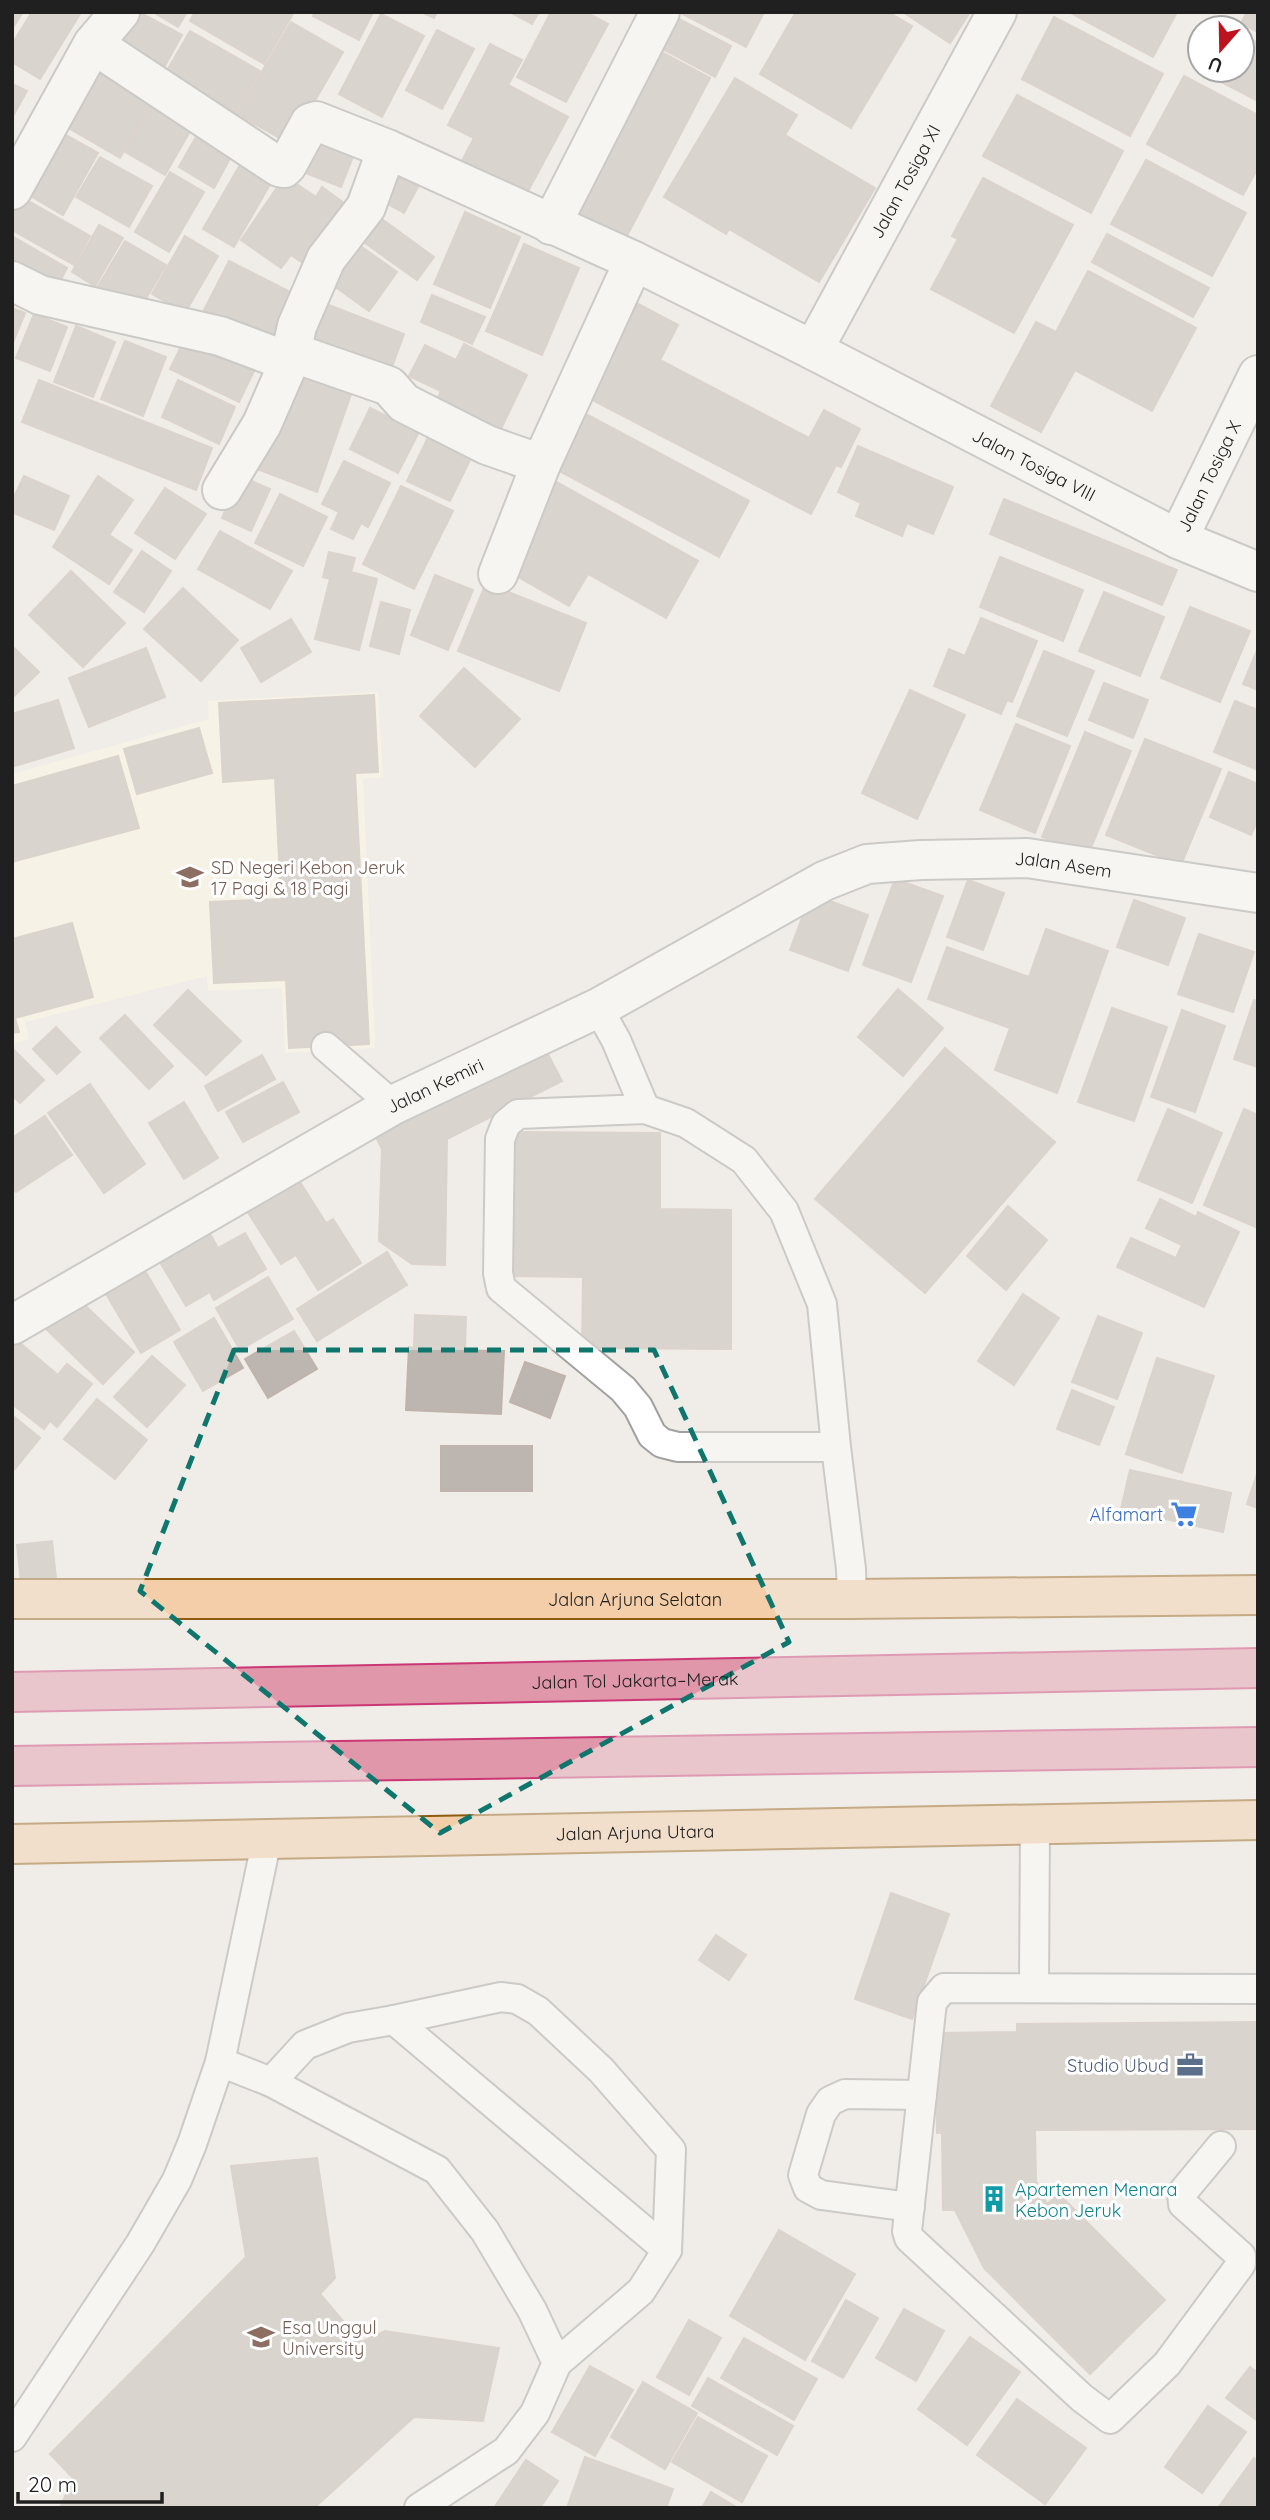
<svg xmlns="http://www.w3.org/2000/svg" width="1270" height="2520" viewBox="0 0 1270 2520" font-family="Quicksand,sans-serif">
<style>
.education{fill:#fcfbe4}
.building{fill:#bdb5b0;stroke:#c0b3ab;stroke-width:2}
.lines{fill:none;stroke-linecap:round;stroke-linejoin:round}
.lane-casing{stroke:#a1a1a1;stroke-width:32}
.street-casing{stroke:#a1a1a1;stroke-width:42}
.primary-casing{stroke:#8e5b0e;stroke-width:42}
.highway-casing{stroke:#cb3774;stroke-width:42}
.lane{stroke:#fff;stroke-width:28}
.street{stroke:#fff;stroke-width:38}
.primary{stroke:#f3cea8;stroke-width:38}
.highway{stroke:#df97a9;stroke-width:38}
.marked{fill:none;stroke:#0f766e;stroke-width:5;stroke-dasharray:14 9;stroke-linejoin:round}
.labels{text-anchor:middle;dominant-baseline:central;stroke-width:6;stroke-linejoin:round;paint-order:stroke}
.street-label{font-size:18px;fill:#202020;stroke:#fff}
.education-label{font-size:18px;fill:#785e54;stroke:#fff;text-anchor:start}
.shop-label{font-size:18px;fill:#366cbe;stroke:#fff;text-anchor:end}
.service-label{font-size:18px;fill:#4e5e75;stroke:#fff;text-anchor:end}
.culture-label{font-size:18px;fill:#0d838f;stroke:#fff;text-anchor:start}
</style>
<rect width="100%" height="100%" fill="#f0ece7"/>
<polygon class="education" points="378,692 383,777 363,779 375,1048 285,1053 282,988 208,991 207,976 25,1022 29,1039 12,1044 12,774 209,719 208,701"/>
<g class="building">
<polygon points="12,12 23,12 12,29"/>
<polygon points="32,12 77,12 80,14 40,79 12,62 12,44"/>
<polygon points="127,12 139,12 182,35 160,75 107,47"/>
<polygon points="153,12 187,12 178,27"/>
<polygon points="195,12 294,12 264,64 190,21"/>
<polygon points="315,12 373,12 359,40 313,16"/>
<polygon points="421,12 437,12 434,18"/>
<polygon points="510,12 539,12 532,24"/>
<polygon points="551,12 586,12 608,24 566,102 517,77"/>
<polygon points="679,12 764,12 746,47"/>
<polygon points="796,12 888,12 912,26 851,128 760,74"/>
<polygon points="903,12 970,12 950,43"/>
<polygon points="1069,12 1177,12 1153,57"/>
<polygon points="1247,12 1258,12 1258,32 1241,23"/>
<polygon points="381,14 424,36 382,117 339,94"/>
<polygon points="1054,17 1163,74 1130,136 1022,79"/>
<polygon points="677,18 731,46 715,77 661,48"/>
<polygon points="291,22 343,52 290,144 237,114"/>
<polygon points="437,30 474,49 442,109 406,90"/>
<polygon points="190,31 260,71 235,114 165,74"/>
<polygon points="1242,34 1258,43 1258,101 1204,73 1206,70 1242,70"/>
<polygon points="490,44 522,60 508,85 568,117 519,208 455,174 474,138 448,125"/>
<polygon points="654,48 710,78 618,253 563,224"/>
<polygon points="87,59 155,97 120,158 53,119"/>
<polygon points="1184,76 1258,115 1258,168 1243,195 1147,144"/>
<polygon points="735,78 797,115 785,135 875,188 819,282 729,229 726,234 664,197"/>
<polygon points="12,84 27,91 12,118"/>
<polygon points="1017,95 1123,151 1091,213 983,156"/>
<polygon points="157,96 197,119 165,175 125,152"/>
<polygon points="51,127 98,153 63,215 17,188"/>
<polygon points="313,132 356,149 341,187 298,170"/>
<polygon points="198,133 233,153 214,188 179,167"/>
<polygon points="100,157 152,186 129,227 76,197"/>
<polygon points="1146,160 1246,213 1212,276 1111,224"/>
<polygon points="241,163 272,181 234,247 203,229"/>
<polygon points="387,169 418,187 404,213 372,195"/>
<polygon points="170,172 204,192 169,252 135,232"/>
<polygon points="285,176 316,197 322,187 352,209 310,268 291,255 281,268 241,240"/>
<polygon points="983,178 1073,225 1014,333 931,289 958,239 952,236"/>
<polygon points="18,195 90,236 74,265 12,230 12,204"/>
<polygon points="465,212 520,237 490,308 434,284"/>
<polygon points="375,214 434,257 417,280 358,238"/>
<polygon points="99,225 123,238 95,286 72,272"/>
<polygon points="1107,234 1209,288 1193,317 1092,262"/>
<polygon points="12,236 67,268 56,289 12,264"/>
<polygon points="185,236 218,256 185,313 152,294"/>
<polygon points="352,240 397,272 369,311 323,278"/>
<polygon points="125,241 166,265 138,312 97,288"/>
<polygon points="524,244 579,268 542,355 486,331"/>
<polygon points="229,261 294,294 269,344 204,310"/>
<polygon points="1088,271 1196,328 1152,411 1075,370 1041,432 991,406 1036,322 1056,332"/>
<polygon points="432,295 485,317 472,344 421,322"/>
<polygon points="625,297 678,325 660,360 809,438 824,410 860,429 841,467 836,465 811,514 581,394"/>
<polygon points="321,302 404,334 386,383 302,352"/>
<polygon points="12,308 25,313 12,345"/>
<polygon points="34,314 67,327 50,371 16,358"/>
<polygon points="76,326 115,342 93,397 54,382"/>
<polygon points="187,334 256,367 239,402 170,369"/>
<polygon points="125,341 166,357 143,416 101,399"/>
<polygon points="464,344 527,375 497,437 433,407 441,391 409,376 425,345 456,360"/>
<polygon points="300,374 351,394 317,492 257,469"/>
<polygon points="39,380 212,448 196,490 22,422"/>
<polygon points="178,380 235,407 219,444 162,417"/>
<polygon points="370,408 419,432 398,473 350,449"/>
<polygon points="584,413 749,501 719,557 554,468"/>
<polygon points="430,433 473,454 450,501 407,481"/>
<polygon points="858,446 953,487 933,534 907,523 902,536 856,516 861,503 838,492"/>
<polygon points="344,461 390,483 368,527 361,523 353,539 331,529 339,512 322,504"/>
<polygon points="24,476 69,496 54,530 12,512 12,501"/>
<polygon points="98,476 133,500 109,535 132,550 109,584 53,547"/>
<polygon points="240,476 270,489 251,531 222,518"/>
<polygon points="555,481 698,561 666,618 588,574 569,606 506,570"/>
<polygon points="401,486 453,511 414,589 363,564"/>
<polygon points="165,488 206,514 175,559 135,533"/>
<polygon points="280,494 327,517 303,566 255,543"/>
<polygon points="1004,499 1177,570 1162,605 990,534"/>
<polygon points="220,531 292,571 270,609 198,569"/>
<polygon points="142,551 171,571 144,612 114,592"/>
<polygon points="329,552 355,558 351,572 377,579 359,650 315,639 330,579 323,577"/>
<polygon points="1000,557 1083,590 1063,641 980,607"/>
<polygon points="71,571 125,623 83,667 29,615"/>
<polygon points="435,575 473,590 448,650 411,635"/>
<polygon points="486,583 586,623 559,691 458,651"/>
<polygon points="183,588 238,640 201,681 144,629"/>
<polygon points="1104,592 1164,617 1140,676 1079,651"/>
<polygon points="381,602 410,610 399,654 370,646"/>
<polygon points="1190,607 1250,631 1220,702 1161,678"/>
<polygon points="981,618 1037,641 1012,702 1007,700 1001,714 934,686 949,649 965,656"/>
<polygon points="291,619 311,652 261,682 241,648"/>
<polygon points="12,646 39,672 14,696 12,694"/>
<polygon points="146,648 165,697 89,727 69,678"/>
<polygon points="1258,648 1258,690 1243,684"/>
<polygon points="1044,651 1094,671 1067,736 1017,716"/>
<polygon points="464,668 520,719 475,767 420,716"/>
<polygon points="1104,683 1148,700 1133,738 1089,720"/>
<polygon points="910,690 965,715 917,819 862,793"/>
<polygon points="374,695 378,772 355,773 369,1044 289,1048 286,980 214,983 210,902 281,899 275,778 223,782 219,703"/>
<polygon points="58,700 74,748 12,767 12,714"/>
<polygon points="1235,701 1258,710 1258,770 1214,752"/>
<polygon points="1016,724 1070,746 1035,833 980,810"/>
<polygon points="199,728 212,773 137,794 124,749"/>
<polygon points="1085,732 1131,751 1088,855 1042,837"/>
<polygon points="1145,739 1221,769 1181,865 1106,835"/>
<polygon points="118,756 139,828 12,862 12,786"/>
<polygon points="1229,772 1258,784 1258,820 1251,835 1210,817"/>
<polygon points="895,879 943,896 911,982 863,965"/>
<polygon points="968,880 1004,893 983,950 947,937"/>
<polygon points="811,894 868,915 848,971 790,950"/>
<polygon points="1134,900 1185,918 1168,965 1117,947"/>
<polygon points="72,923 93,997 15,1018 19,1032 12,1033 12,939"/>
<polygon points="1046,929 1108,951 1057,1093 995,1070 1010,1028 928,999 947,947 1029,977"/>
<polygon points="1199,934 1254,952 1233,1012 1178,994"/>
<polygon points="898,989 943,1028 903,1076 858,1037"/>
<polygon points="188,990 241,1041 206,1075 154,1025"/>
<polygon points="1254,1000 1258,1001 1258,1067 1234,1059"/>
<polygon points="1112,1008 1167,1027 1134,1121 1078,1102"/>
<polygon points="1182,1010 1225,1026 1195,1112 1151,1097"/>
<polygon points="125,1015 173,1066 149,1089 100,1038"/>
<polygon points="56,1027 80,1052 57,1074 33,1049"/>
<polygon points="540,1039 562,1081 447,1139 445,1265 412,1264 379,1241 382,1149 370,1125"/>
<polygon points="12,1048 44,1080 20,1103 12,1095"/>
<polygon points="945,1048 1055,1142 925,1293 815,1199"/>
<polygon points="262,1055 275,1079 218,1111 205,1086"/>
<polygon points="283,1082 299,1112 243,1142 226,1112"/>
<polygon points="90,1084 145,1164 104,1193 48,1113"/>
<polygon points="184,1102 218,1158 184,1179 149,1123"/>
<polygon points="1168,1109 1222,1133 1192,1203 1138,1180"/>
<polygon points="1244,1109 1258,1115 1258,1228 1204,1205"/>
<polygon points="45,1116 72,1155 16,1192 12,1187 12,1138"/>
<polygon points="507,1132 660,1133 660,1209 731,1210 731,1349 582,1348 583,1277 506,1276"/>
<polygon points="293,1171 326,1223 333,1219 361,1263 318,1290 296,1255 281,1264 242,1203"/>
<polygon points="1160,1199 1196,1217 1198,1212 1239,1232 1204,1307 1117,1267 1131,1238 1176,1258 1182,1245 1146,1228"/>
<polygon points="1008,1206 1047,1240 1006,1290 967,1256"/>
<polygon points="201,1218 218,1248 245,1233 266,1269 214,1300 210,1292 186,1306 151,1247"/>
<polygon points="387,1252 407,1285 317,1341 297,1309"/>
<polygon points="138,1259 180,1330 141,1353 99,1282"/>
<polygon points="268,1277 293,1319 240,1350 216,1308"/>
<polygon points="73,1294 134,1352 103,1384 43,1326"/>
<polygon points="1023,1294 1059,1318 1014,1385 978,1361"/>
<polygon points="415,1315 466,1317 465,1350 504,1351 501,1414 406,1410 409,1347 414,1348"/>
<polygon points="1098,1316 1142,1333 1117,1399 1072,1382"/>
<polygon points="214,1318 243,1368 203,1391 174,1342"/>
<polygon points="294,1331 317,1369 268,1398 245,1359"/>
<polygon points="14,1338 58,1375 67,1364 92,1384 57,1427 50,1421 44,1429 12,1404"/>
<polygon points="152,1356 185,1385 147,1427 114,1397"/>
<polygon points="1157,1358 1214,1376 1182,1473 1126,1454"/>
<polygon points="525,1362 565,1376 550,1418 510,1402"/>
<polygon points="1072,1390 1114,1407 1099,1445 1057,1429"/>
<polygon points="97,1399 147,1440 115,1479 64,1439"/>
<polygon points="12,1415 40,1438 15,1469 12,1467"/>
<rect x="441" y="1446" width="91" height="45"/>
<polygon points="1130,1470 1231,1493 1223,1532 1121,1509"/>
<polygon points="1258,1471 1258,1508 1247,1504"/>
<polygon points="52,1541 56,1578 21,1582 17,1545"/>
<polygon points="891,1893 949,1914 912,2019 855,1999"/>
<polygon points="716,1935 746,1955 729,1980 699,1960"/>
<polygon points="1258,2022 1258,2129 1035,2130 1036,2181 1047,2204 1059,2194 1165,2300 1090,2374 984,2268 955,2210 943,2210 942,2133 937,2133 936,2033 1017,2032 1017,2024"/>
<polygon points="317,2158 335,2278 320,2294 361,2342 385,2331 499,2348 483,2421 414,2417 314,2508 60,2508 73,2478 50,2454 246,2257 231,2166"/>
<polygon points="779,2230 855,2274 805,2360 730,2316"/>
<polygon points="846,2300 878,2318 843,2378 812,2361"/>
<polygon points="904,2309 944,2331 916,2381 876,2358"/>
<polygon points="689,2320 721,2338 689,2395 657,2377"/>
<polygon points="970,2337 1020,2372 967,2445 918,2409"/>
<polygon points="744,2338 817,2379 794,2420 721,2378"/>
<polygon points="590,2366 633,2390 595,2456 552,2432"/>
<polygon points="1250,2367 1258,2373 1258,2421 1226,2398"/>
<polygon points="708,2378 793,2426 777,2455 692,2406"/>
<polygon points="643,2382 697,2413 665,2469 611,2437"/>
<polygon points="1017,2399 1086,2448 1045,2504 977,2455"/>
<polygon points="1208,2406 1246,2432 1202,2493 1165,2467"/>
<polygon points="698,2417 767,2456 742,2502 672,2462"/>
<polygon points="585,2457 673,2489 666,2508 567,2508"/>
<polygon points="1254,2458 1258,2461 1258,2508 1218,2508"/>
<polygon points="526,2460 558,2481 540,2508 494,2508"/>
<polygon points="711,2492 738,2508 702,2508"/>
</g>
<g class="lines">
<defs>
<g id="lane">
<polyline points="598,1008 616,1040 645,1109"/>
<polyline points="326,1047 393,1105"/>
<polyline points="836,1447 822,1304 784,1211 744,1160 686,1123 645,1109 518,1114 506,1124 500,1139 498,1273 501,1288 623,1389 638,1407 652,1435 662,1443 678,1447 836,1447 851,1569 852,1599"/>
<polyline points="1034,1988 1035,1824"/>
<polyline points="394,2020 501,1997 517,1999 538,2011 601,2070 671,2150 667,2250"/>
<polyline points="220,2062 271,2082 437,2170 485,2231 532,2310 557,2363"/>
<polyline points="271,2082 305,2045 348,2028 394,2020 667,2250 641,2291 557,2363 535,2413 506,2451 419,2508"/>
<polyline points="1221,2146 1182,2193 1183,2204 1241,2256 1241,2264 1167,2364 1110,2419 1082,2398 909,2238 907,2231 932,2002 944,1988 1258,1989"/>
<polyline points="910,2207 821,2195 808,2188 803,2175 821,2114 830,2101 845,2094 922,2095"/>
<polyline points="12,2437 140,2244 177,2180 192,2144 220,2062 267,1839"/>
</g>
<g id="street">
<path id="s1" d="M93,44L279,167L284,168L287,165L310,123L316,121L387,149L634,261L813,350L1178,539L1258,572"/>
<polyline points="12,190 93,44 120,12"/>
<polyline points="551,225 660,12"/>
<polyline points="12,281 40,295 220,336 289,362"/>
<path id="s2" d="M813,350L997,12"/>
<polyline points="291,352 389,386 404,403 487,445 541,464"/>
<polyline points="222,490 262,424 289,362 297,326 326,259 366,207 387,149"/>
<path id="s3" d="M1178,539L1258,375"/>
<polyline points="498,574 541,464 634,261"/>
<path id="s4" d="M12,1325L393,1105L598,1008L824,881L867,864L921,860L1027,858L1258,893"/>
</g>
<g id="primary">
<path id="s5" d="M12,1599H852L1258,1595"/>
<path id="s6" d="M12,1844L1258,1820"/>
</g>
<g id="highway">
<path id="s7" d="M12,1692L1258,1668"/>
<polyline points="12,1766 1258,1747"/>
</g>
</defs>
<use href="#lane" class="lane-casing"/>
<use href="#street" class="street-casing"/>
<use href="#primary" class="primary-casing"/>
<use href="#highway" class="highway-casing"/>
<use href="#lane" class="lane"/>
<use href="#street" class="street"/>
<use href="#primary" class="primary"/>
<use href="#highway" class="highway"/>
</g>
<path d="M0 0H1270V2520H0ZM234,1350H654L789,1642L440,1833L140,1591Z" fill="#f0ece7" fill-opacity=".55" fill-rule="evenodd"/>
<path class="marked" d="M234,1350H654L789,1642L440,1833L140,1591Z"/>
<defs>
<symbol id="school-bare" viewBox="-9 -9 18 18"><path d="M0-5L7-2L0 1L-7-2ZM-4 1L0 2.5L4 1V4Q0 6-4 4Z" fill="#8d6e63" stroke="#fff" stroke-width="2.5" paint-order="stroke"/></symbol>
<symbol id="supermarket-bare" viewBox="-9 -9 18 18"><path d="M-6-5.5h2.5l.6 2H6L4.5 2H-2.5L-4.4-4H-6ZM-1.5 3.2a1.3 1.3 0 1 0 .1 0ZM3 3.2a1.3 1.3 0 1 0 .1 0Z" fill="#3f7fe0" stroke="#fff" stroke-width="2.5" paint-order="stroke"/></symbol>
<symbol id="office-bare" viewBox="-9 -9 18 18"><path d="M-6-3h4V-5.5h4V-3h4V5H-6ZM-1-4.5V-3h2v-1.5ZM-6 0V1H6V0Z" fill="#5c6f8a" stroke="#fff" stroke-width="2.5" paint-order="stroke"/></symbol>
<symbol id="building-bare" viewBox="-9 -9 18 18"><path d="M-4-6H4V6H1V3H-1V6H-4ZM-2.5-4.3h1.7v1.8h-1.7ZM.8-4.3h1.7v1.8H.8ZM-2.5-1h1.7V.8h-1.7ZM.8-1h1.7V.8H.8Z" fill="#0f9aa8" stroke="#fff" stroke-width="2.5" paint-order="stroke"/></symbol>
<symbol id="university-bare" viewBox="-9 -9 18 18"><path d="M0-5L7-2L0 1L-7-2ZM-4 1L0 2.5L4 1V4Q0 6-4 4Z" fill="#8d6e63" stroke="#fff" stroke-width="2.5" paint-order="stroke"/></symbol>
</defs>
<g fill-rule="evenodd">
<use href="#school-bare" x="171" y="858" width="38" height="38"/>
<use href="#supermarket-bare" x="1165" y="1495" width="38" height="38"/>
<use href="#office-bare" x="1171" y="2046" width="38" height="38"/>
<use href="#building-bare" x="975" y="2180" width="38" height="38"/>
<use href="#university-bare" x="242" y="2318" width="38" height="38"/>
</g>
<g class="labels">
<g class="street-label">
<text stroke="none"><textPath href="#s2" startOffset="192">Jalan Tosiga XI</textPath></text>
<text stroke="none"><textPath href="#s1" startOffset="1083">Jalan Tosiga VIII</textPath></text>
<text stroke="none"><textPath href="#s3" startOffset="70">Jalan Tosiga X</textPath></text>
<text stroke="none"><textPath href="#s4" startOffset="1169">Jalan Asem</textPath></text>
<text stroke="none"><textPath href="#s4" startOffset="486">Jalan Kemiri</textPath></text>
<text stroke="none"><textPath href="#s5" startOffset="623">Jalan Arjuna Selatan</textPath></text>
<text stroke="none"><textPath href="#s7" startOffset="623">Jalan Tol Jakarta–Merak</textPath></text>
<text stroke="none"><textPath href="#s6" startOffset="623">Jalan Arjuna Utara</textPath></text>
</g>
<g class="education-label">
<text x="211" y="867">SD Negeri Kebon Jeruk<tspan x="211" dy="21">17 Pagi &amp; 18 Pagi</tspan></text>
<text x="282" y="2327">Esa Unggul<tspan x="282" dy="21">University</tspan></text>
</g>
<g class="shop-label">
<text x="1163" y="1514">Alfamart</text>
</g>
<g class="service-label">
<text x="1169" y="2065">Studio Ubud</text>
</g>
<g class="culture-label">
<text x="1015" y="2189">Apartemen Menara<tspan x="1015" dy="21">Kebon Jeruk</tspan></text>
</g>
</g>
<rect width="1270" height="2520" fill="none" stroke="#202020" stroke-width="28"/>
<g transform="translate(1221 49) rotate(200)"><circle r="33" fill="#ffffff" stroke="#a6a6a6" stroke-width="2"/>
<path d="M0-5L12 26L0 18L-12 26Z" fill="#bd131e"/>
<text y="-10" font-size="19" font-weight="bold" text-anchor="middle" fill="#202020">U</text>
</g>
<path d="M18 2492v10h144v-10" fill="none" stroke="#202020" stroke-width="3.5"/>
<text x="28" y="2492" font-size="21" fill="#202020" stroke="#ffffff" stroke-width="5" paint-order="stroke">20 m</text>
</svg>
